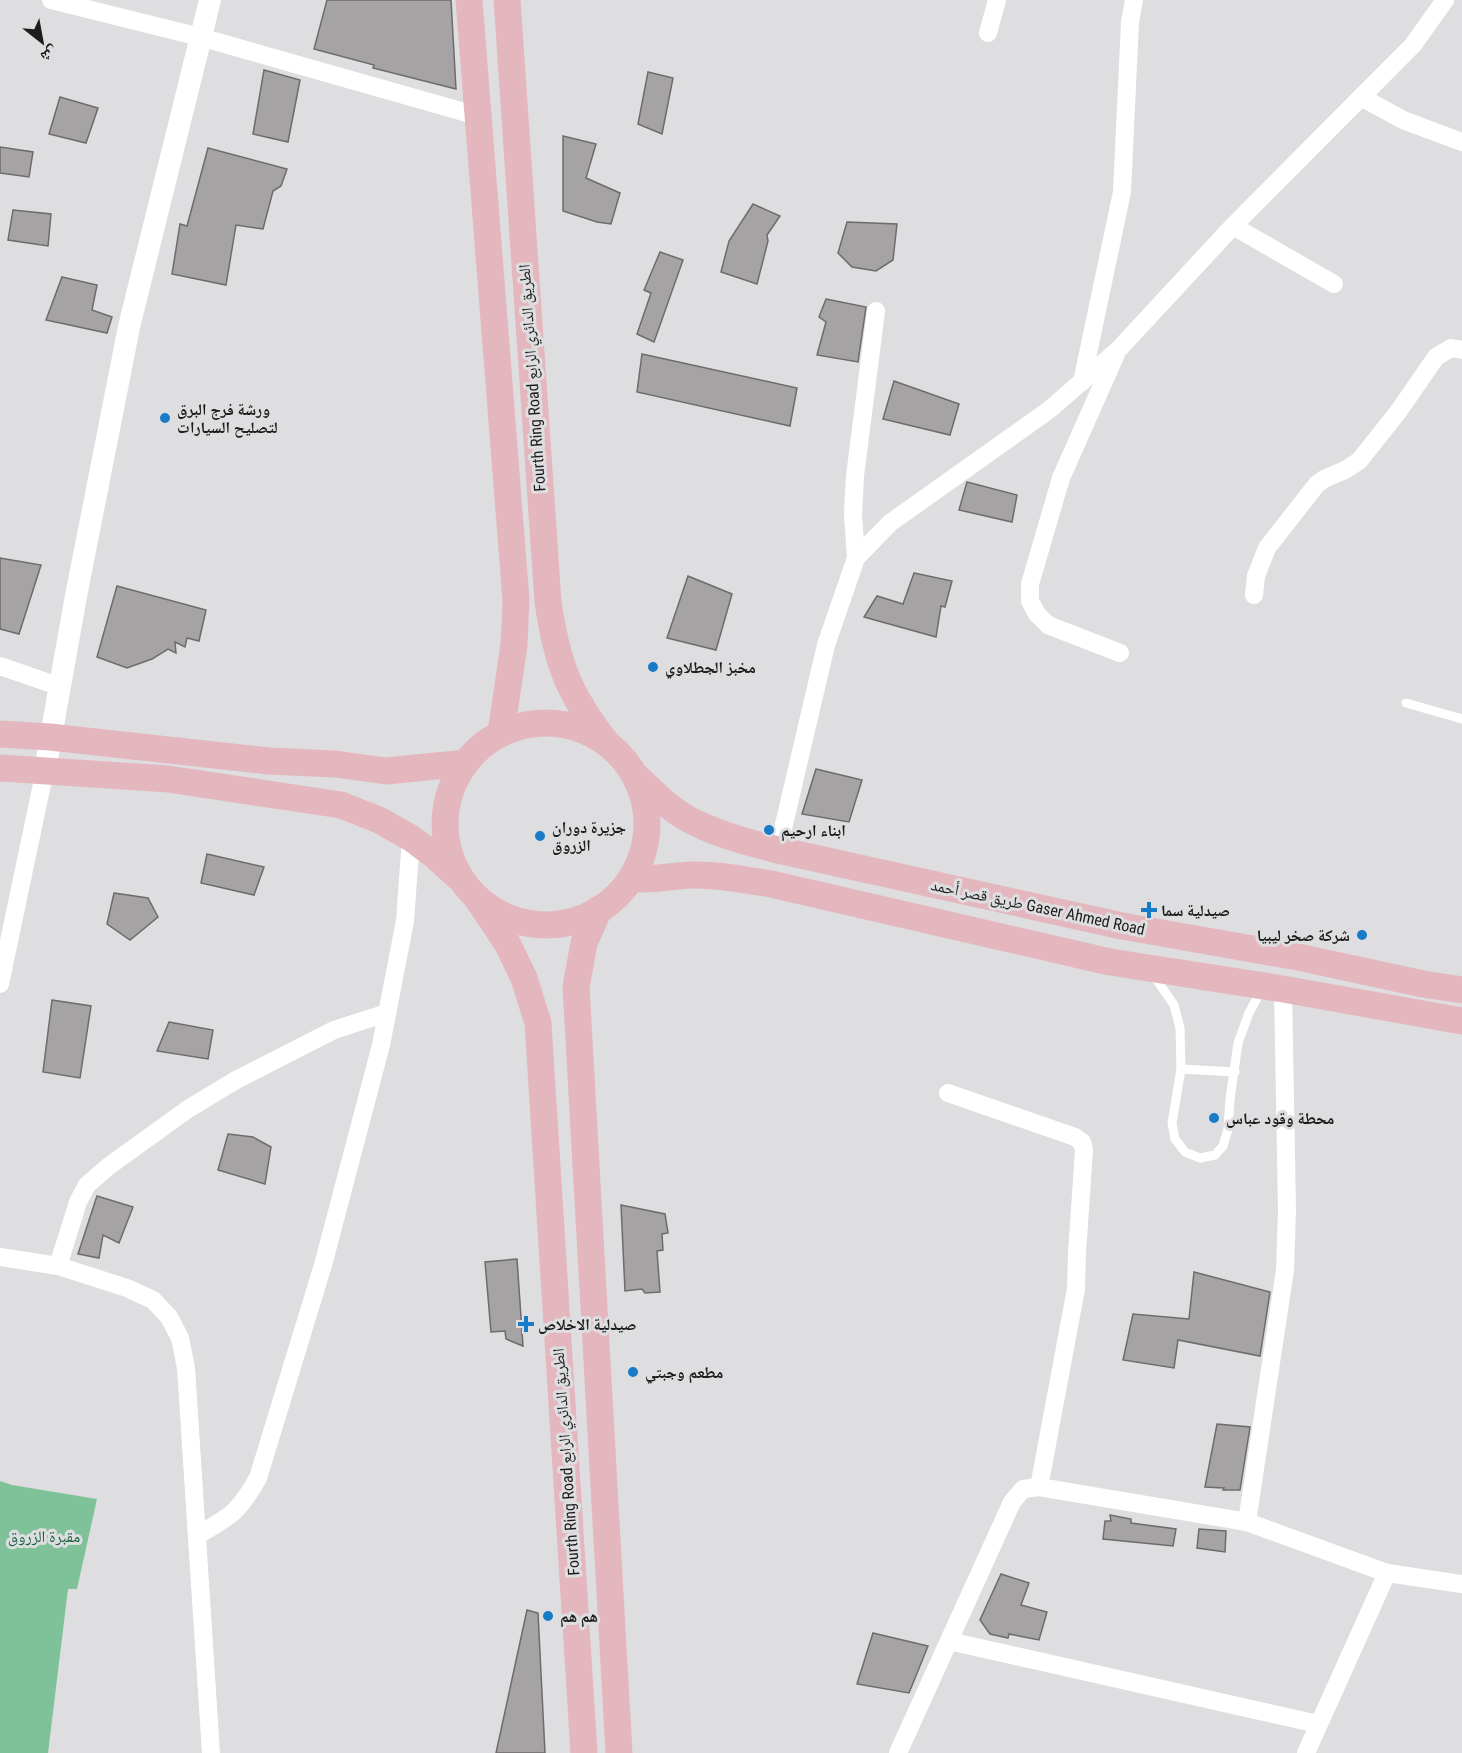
<svg xmlns="http://www.w3.org/2000/svg" width="1462" height="1753" viewBox="0 0 1462 1753" font-family="'Roboto Condensed','Noto Naskh Arabic',sans-serif">
<style>
.green{fill:#7fc198}
.building{fill:#a6a3a4;stroke:#6e6b6c;stroke-width:1.5}
.lines{fill:none;stroke-linecap:round;stroke-linejoin:round}
.service{stroke:#fff;stroke-width:9}
.minor{stroke:#fff;stroke-width:18}
.tertiary{stroke:#fff;stroke-width:22}
.primary{stroke:#e4b7bf;stroke-width:27}
.poi-dot{fill:#177bc7;stroke:#dedee0;stroke-width:2}
.labels{text-anchor:middle;dominant-baseline:central;stroke-width:6;stroke-linejoin:round;paint-order:stroke}
.street-label{font-size:16px;fill:#1d1d1d;stroke:#dedee0}
.poi-label{font-size:16px;font-weight:bold;fill:#1d1d1d;stroke:#dedee0;text-anchor:start}
.park-label{font-size:16px;fill:#1b613d;stroke:#dedee0}
</style>
<rect width="100%" height="100%" fill="#dedee0"/>
<polygon class="green" points="0,1481 12,1485 97,1499 77,1589 68,1589 48,1753 0,1753"/>
<g class="building">
<polygon points="327,0 451,0 456,89 373,68 374,65 314,49"/>
<polygon points="264,70 300,80 288,142 253,134"/>
<polygon points="648,72 673,78 662,134 638,124"/>
<polygon points="60,97 98,108 86,143 49,134"/>
<polygon points="563,136 596,144 586,178 620,193 611,224 597,222 563,211"/>
<polygon points="0,147 33,152 29,177 0,173"/>
<polygon points="208,148 287,169 281,186 273,191 263,229 236,225 226,285 172,274 180,224 187,226"/>
<polygon points="753,204 780,216 767,235 768,241 757,284 721,272 729,241"/>
<polygon points="13,210 51,214 48,246 8,240"/>
<polygon points="847,222 897,224 893,260 876,271 852,267 838,253"/>
<polygon points="660,252 683,260 654,342 637,334 651,293 644,290"/>
<polygon points="62,277 97,285 92,310 112,317 107,333 46,320"/>
<polygon points="826,299 866,307 858,362 817,355 826,322 819,317"/>
<polygon points="642,354 797,388 790,426 637,392"/>
<polygon points="894,381 959,404 950,435 883,419"/>
<polygon points="967,482 1017,495 1012,522 959,510"/>
<polygon points="0,558 41,565 19,634 0,629"/>
<polygon points="914,573 952,581 945,607 941,606 936,637 864,617 877,596 903,604"/>
<polygon points="688,576 732,594 716,650 667,638"/>
<polygon points="117,586 206,610 199,641 187,638 185,647 175,642 176,653 168,649 152,659 127,668 97,657"/>
<polygon points="816,769 862,780 849,822 802,814"/>
<polygon points="207,854 264,867 254,895 201,883"/>
<polygon points="114,893 148,898 158,917 130,940 107,924"/>
<polygon points="52,1000 91,1006 80,1078 43,1072"/>
<polygon points="169,1022 213,1030 208,1059 157,1051"/>
<polygon points="228,1134 253,1137 271,1147 265,1184 218,1170"/>
<polygon points="97,1196 133,1207 119,1243 103,1235 99,1258 78,1254"/>
<polygon points="621,1205 665,1214 668,1233 662,1234 663,1250 657,1251 660,1292 645,1293 642,1289 625,1291"/>
<polygon points="517,1259 523,1346 506,1339 505,1331 491,1332 485,1262"/>
<polygon points="1194,1272 1270,1292 1260,1356 1178,1340 1174,1368 1123,1360 1133,1314 1189,1319"/>
<polygon points="1217,1424 1250,1427 1240,1490 1223,1490 1224,1488 1205,1487"/>
<polygon points="1110,1515 1131,1519 1131,1523 1176,1529 1173,1546 1103,1539 1105,1521 1111,1521"/>
<polygon points="1199,1529 1226,1531 1225,1552 1197,1548"/>
<polygon points="1001,1574 1029,1583 1021,1605 1047,1612 1039,1640 1009,1634 1008,1638 990,1634 980,1620"/>
<polygon points="527,1610 538,1613 545,1753 496,1753"/>
<polygon points="873,1633 928,1646 909,1693 857,1684"/>
</g>
<g class="lines">
<g class="service">
<polyline points="1406,703 1462,719"/>
<polyline points="1154,976 1174,1005 1180,1028 1181,1069 1172,1123 1175,1139 1185,1152 1200,1158 1215,1155 1223,1146 1228,1129 1230,1099 1238,1043 1249,1013 1262,989"/>
<polyline points="1181,1069 1235,1072"/>
</g>
<g class="minor">
<polyline points="51,0 200,37 478,116"/>
<polyline points="988,33 997,0"/>
<polyline points="1361,97 1403,120 1462,142"/>
<polyline points="1233,226 1334,284"/>
<polyline points="1116,354 1061,478 1030,584 1030,601 1037,614 1048,625 1120,653"/>
<polyline points="1082,382 1122,192 1130,22 1134,0"/>
<polyline points="856,558 853,514 855,476 876,311"/>
<polyline points="1254,595 1256,576 1267,548 1317,484 1324,479 1345,470 1359,461 1398,412 1436,357 1451,348 1462,350"/>
<polyline points="0,666 61,687"/>
<polyline points="778,850 826,645 856,558 890,523 1049,410 1118,350 1233,226 1413,45 1445,0"/>
<polyline points="0,984 45,770"/>
<polyline points="948,1093 1075,1137 1082,1142 1084,1150 1077,1253 1076,1289 1039,1487"/>
<polyline points="0,1257 58,1266 127,1288 153,1300 169,1317 180,1338 186,1368 211,1753"/>
<polyline points="58,1266 78,1202 87,1185 109,1166 188,1109 236,1080 334,1030 387,1013"/>
<polyline points="1247,1522 1285,1270 1287,1210 1283,989"/>
<path d="M198,1535C231,1516 239,1512 258,1478L323,1265L381,1045L405,921L411,838"/>
<polyline points="949,1641 1318,1724"/>
<polyline points="898,1753 1012,1502 1023,1489 1039,1487 1247,1522 1387,1573 1462,1584"/>
<polyline points="1306,1753 1387,1573"/>
</g>
<polyline class="tertiary" points="45,770 76,596 129,327 210,0"/>
<g class="primary">
<polyline points="469,0 516,600 514,645 501,733"/>
<path d="M507,0L548,602C557,663 568,693 606,742"/>
<circle cx="546" cy="824" r="101"/>
<polyline points="0,734 50,737 269,761 335,764 386,771 466,763"/>
<polyline points="0,768 168,779 341,805 379,820 411,838 435,856 458,877"/>
<path d="M635,775C654,793 673,813 698,824C723,836 751,843 778,850L1122,926L1298,957L1423,984L1462,990"/>
<path d="M631,879C652,880 671,876 691,875C718,874 745,880 771,884L1110,962L1283,989L1462,1021"/>
<polyline points="477,898 507,943 524,978 538,1023 584,1753"/>
<polyline points="599,909 584,943 576,987 619,1753"/>
</g>
</g>
<g class="poi-dot">
<circle cx="165" cy="418" r="6"/>
<circle cx="653" cy="667" r="6"/>
<circle cx="769" cy="830" r="6"/>
<circle cx="540" cy="836" r="6"/>
<path d="M1146 901h6v6h6v6h-6v6h-6v-6h-6v-6h6z"/>
<circle cx="1362" cy="935" r="6"/>
<circle cx="1214" cy="1118" r="6"/>
<path d="M523 1315h6v6h6v6h-6v6h-6v-6h-6v-6h6z"/>
<circle cx="633" cy="1372" r="6"/>
<circle cx="548" cy="1616" r="6"/>
</g>
<g class="labels">
<g class="street-label">
<text transform="translate(532 378) rotate(-94)">Fourth Ring Road الطريق الدائري الرابع</text>
<text transform="translate(1038 907) rotate(12)">طريق قصر أحمد Gaser Ahmed Road</text>
<text transform="translate(566 1462) rotate(-94)">Fourth Ring Road الطريق الدائري الرابع</text>
</g>
<g class="poi-label">
<text x="177" y="409">ورشة فرج البرق<tspan x="177" dy="18">لتصليح السيارات</tspan></text>
<text x="665" y="667">مخبز الجطلاوي</text>
<text x="552" y="827">جزيرة دوران<tspan x="552" dy="18">الزروق</tspan></text>
<text x="781" y="830">ابناء ارحيم</text>
<text x="1161" y="910">صيدلية سما</text>
<text x="1350" y="935" text-anchor="end">شركة صخر ليبيا</text>
<text x="1226" y="1118">محطة وقود عباس</text>
<text x="538" y="1324">صيدلية الاخلاص</text>
<text x="645" y="1372">مطعم وجبتي</text>
<text x="560" y="1616">هم هم</text>
</g>
<g class="park-label">
<text x="44" y="1536">مقبرة الزروق</text>
</g>
</g>
<g transform="translate(42 42) rotate(149)" stroke="#dedee0" stroke-width="4.5" paint-order="stroke">
<path d="M0-4.5L10 22L0 15L-10 22Z" fill="#1d1d1d"/>
<text y="-9" font-size="16" font-weight="bold" text-anchor="middle" fill="#1d1d1d">ش</text>
</g>
</svg>
